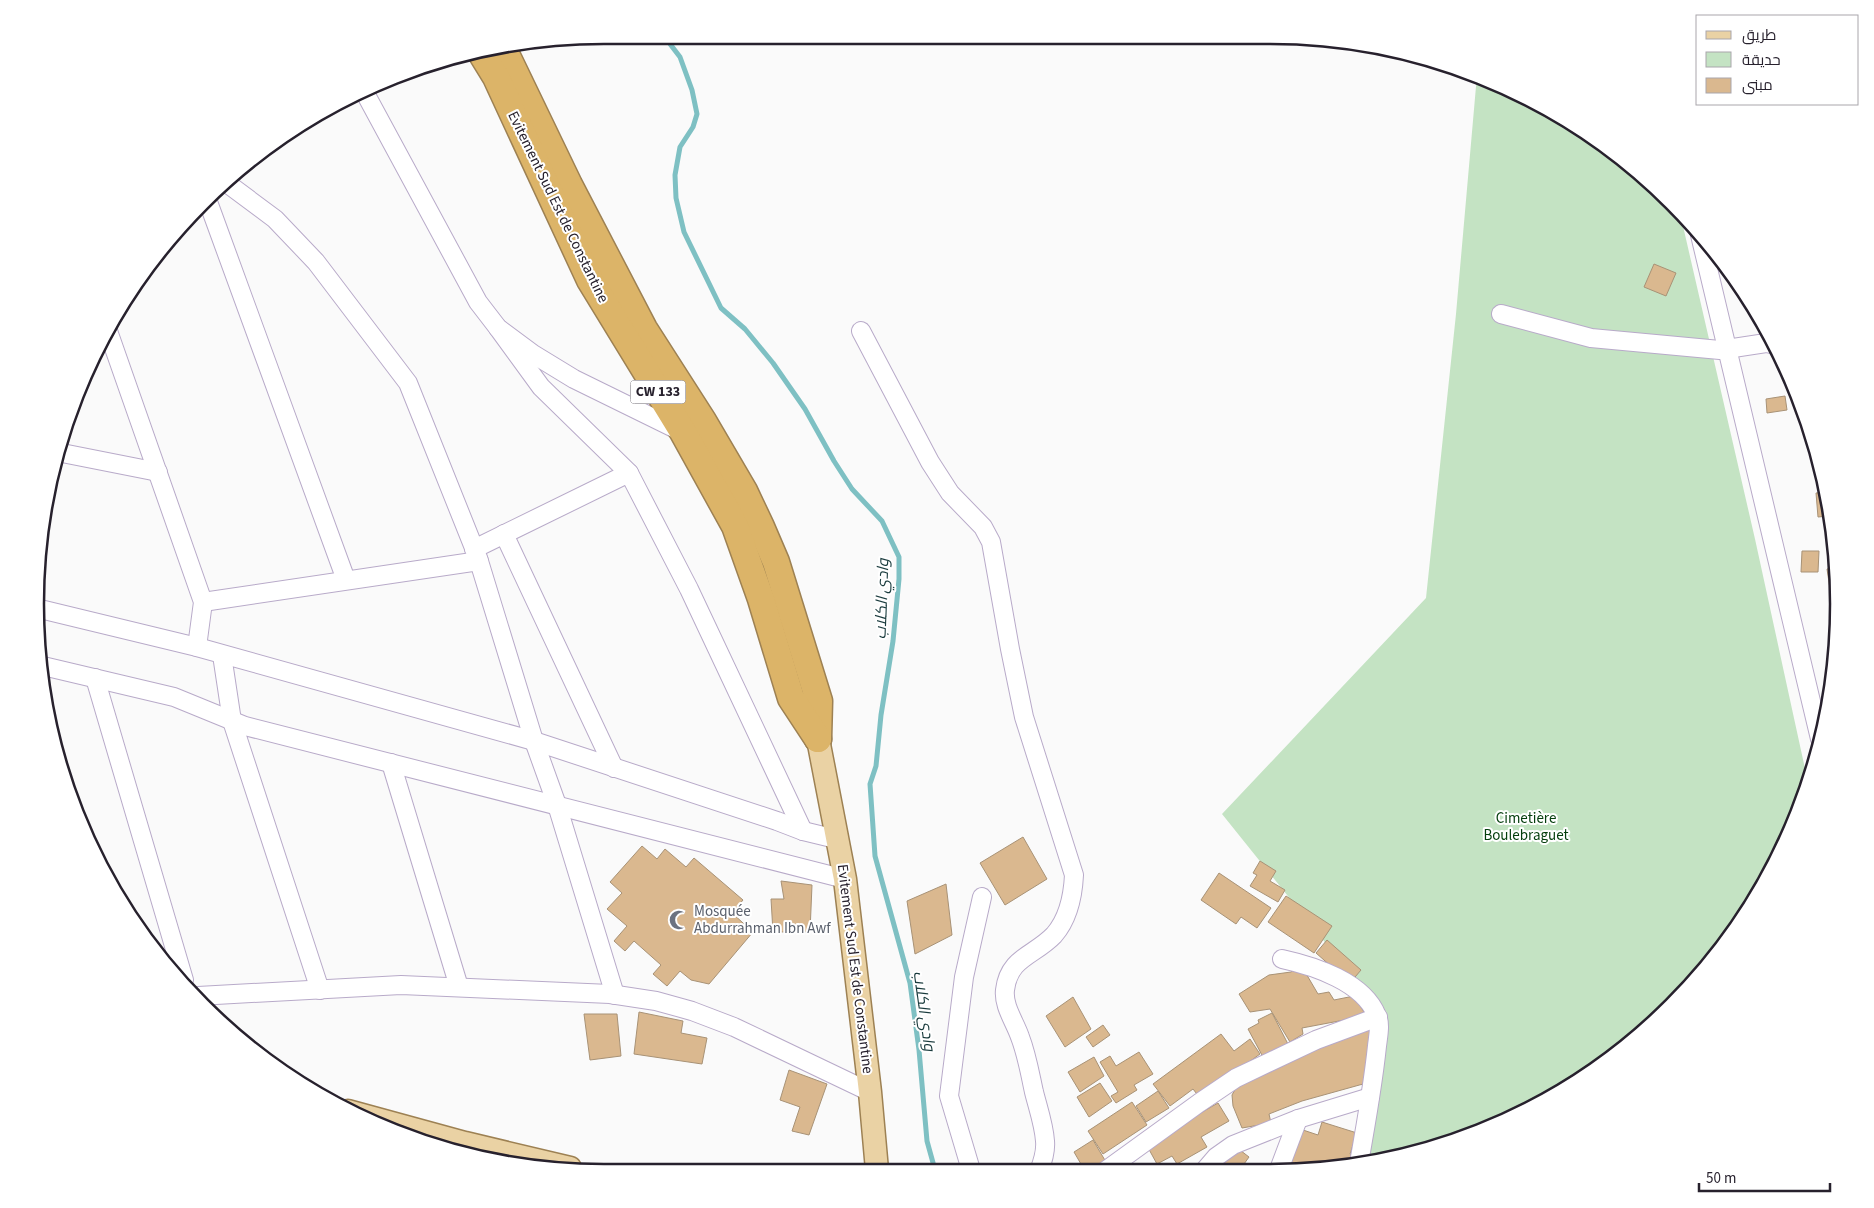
<svg xmlns="http://www.w3.org/2000/svg" width="1874" height="1208" viewBox="0 0 1874 1208" font-family="'Source Sans 3',Cairo,sans-serif">
<style>
.green{fill:#c4e3c3}
.lines{fill:none;stroke-linecap:round;stroke-linejoin:round}
.stream{stroke:#7ec0c3;stroke-width:5}
.building{fill:#dab88f;stroke:#a89276}
.minor-casing{stroke:#b8aac9;stroke-width:20}
.major-casing{stroke:#9d8153;stroke-width:25}
.highway-casing{stroke:#9d8153;stroke-width:29}
.minor{stroke:#fff;stroke-width:18}
.major{stroke:#ead2a4;stroke-width:22}
.highway{stroke:#dcb468;stroke-width:26}
.labels{text-anchor:middle;dominant-baseline:central;stroke-width:4;stroke-linejoin:round;paint-order:stroke}
.shield{fill:#fff;stroke:#68646c;stroke-width:1}
.shield-label{font-size:14px;font-weight:bold;fill:#27212d}
.street-label{font-size:15px;fill:#27212d;stroke:#fff}
.park-label{font-size:15px;fill:#043e0c;stroke:#fff}
.worship-label{font-size:15px;fill:#5b616d;stroke:#fff;text-anchor:start}
.water-label{font-size:16px;font-style:italic;fill:#1a3b3d;stroke:#fff}
.rim{fill:none;stroke:#27212d;stroke-width:2.5}
</style>
<rect width="100%" height="100%" fill="#fafafa"/>
<polygon class="green" points="1477,75 1521,94 1645,176 1680,213 1755,539 1809,787 1763,888 1698,979 1617,1055 1522,1114 1417,1154 1363,1163 1384,1016 1222,814 1426,598 1456,314"/>
<g class="lines">
<polyline class="stream" points="667,40 680,57 692,90 697,114 693,127 680,147 675,175 676,198 684,232 721,308 745,329 773,363 805,409 834,461 852,489 882,521 899,557 899,579 893,641 881,715 876,766 870,784 875,856 910,983 919,1050 927,1141 935,1170"/>
</g>
<g class="building">
<polygon points="1654,264 1676,273 1666,296 1644,287"/>
<polygon points="1785,396 1787,410 1767,413 1766,399"/>
<polygon points="1825,492 1829,516 1818,517 1816,493"/>
<polygon points="1802,551 1819,551 1818,572 1801,572"/>
<polygon points="1838,567 1837,587 1830,589 1827,569"/>
<polygon points="1023,837 1047,879 1005,905 980,863"/>
<polygon points="642,846 657,859 665,849 686,867 694,858 743,900 732,913 753,932 709,984 691,980 680,971 667,986 653,974 661,965 634,941 625,951 614,941 627,926 607,909 622,893 610,882"/>
<polygon points="1260,861 1276,871 1270,881 1285,890 1278,902 1250,886 1257,875 1253,873"/>
<polygon points="1219,873 1271,908 1257,928 1241,917 1236,924 1201,900"/>
<polygon points="781,881 812,885 810,932 773,932 771,899 784,899"/>
<polygon points="946,884 952,935 915,954 907,901"/>
<polygon points="1286,896 1332,926 1314,953 1268,922"/>
<polygon points="1327,940 1361,970 1350,983 1316,953"/>
<polygon points="1301,965 1318,994 1329,992 1334,1000 1354,996 1364,1012 1355,1018 1302,1028 1303,1034 1290,1042 1270,1009 1250,1012 1239,994 1269,975 1291,972"/>
<polygon points="1073,997 1091,1029 1065,1047 1046,1016"/>
<polygon points="639,1012 683,1021 681,1033 707,1038 702,1064 634,1054"/>
<polygon points="1272,1013 1288,1044 1263,1057 1248,1029 1259,1023 1258,1020"/>
<polygon points="584,1014 617,1014 621,1056 590,1060"/>
<polygon points="1103,1025 1110,1035 1093,1047 1086,1037"/>
<polygon points="1373,1029 1363,1084 1302,1101 1269,1114 1271,1123 1242,1128 1233,1106 1232,1095 1241,1079 1336,1035"/>
<polygon points="1221,1034 1234,1051 1250,1039 1260,1054 1200,1098 1193,1089 1170,1106 1153,1084"/>
<polygon points="1139,1052 1153,1074 1134,1085 1137,1090 1116,1103 1111,1096 1118,1092 1100,1062 1110,1056 1116,1066"/>
<polygon points="1094,1057 1104,1076 1080,1092 1068,1072"/>
<polygon points="789,1070 827,1084 809,1135 792,1131 800,1107 780,1100"/>
<polygon points="1100,1083 1112,1101 1089,1117 1077,1097"/>
<polygon points="1158,1091 1169,1108 1146,1122 1136,1106"/>
<polygon points="1132,1102 1147,1125 1103,1154 1088,1131"/>
<polygon points="1218,1103 1229,1121 1201,1137 1207,1147 1177,1164 1172,1156 1157,1164 1146,1144"/>
<polygon points="1322,1122 1357,1133 1350,1154 1356,1156 1354,1164 1311,1171 1287,1164 1297,1128 1318,1135"/>
<polygon points="1093,1140 1106,1162 1092,1171 1085,1171 1074,1152"/>
<polygon points="1236,1147 1249,1157 1244,1164 1253,1172 1229,1171 1222,1166"/>
</g>
<g class="lines">
<defs>
<g id="minor">
<polyline points="365,93 478,302 498,328 533,354 574,379 682,432"/>
<polyline points="224,181 275,219 316,262 408,383 478,558 534,741 557,805 615,995"/>
<polyline points="207,199 346,580"/>
<polyline points="1700,235 1820,739"/>
<polyline points="1501,314 1591,338 1720,350 1766,343 1776,345"/>
<polyline points="107,328 203,602 197,647"/>
<polyline points="498,328 541,387 629,473 689,589 803,831"/>
<path d="M861,331L930,462L950,493L983,527L991,542L1010,649L1024,717L1074,875C1073,895 1068,919 1054,935C1034,956 1009,957 1005,990C1003,1006 1015,1022 1020,1037C1027,1055 1030,1074 1034,1092C1038,1108 1044,1125 1045,1141C1046,1151 1043,1161 1039,1171"/>
<polyline points="57,452 158,472"/>
<polyline points="504,534 614,768"/>
<polyline points="474,549 629,473"/>
<polyline points="203,602 479,561"/>
<polyline points="36,608 197,647 534,741 777,821 803,831 836,839"/>
<polyline points="222,655 232,721 320,990"/>
<polyline points="43,666 174,697 245,726 845,879"/>
<polyline points="95,678 184,980"/>
<polyline points="391,763 459,987"/>
<path d="M1282,959C1314,966 1364,982 1377,1016C1381,1024 1378,1037 1377,1046C1373,1085 1366,1124 1359,1163"/>
<polyline points="198,996 401,985 610,994 656,1001 692,1011 734,1027 870,1092"/>
<polyline points="971,1170 949,1096 964,977 982,897"/>
<polyline points="1105,1171 1199,1103 1236,1078 1316,1040 1378,1017"/>
<polyline points="1204,1171 1216,1157 1233,1145 1298,1119 1370,1097"/>
<polyline points="1278,1172 1298,1119"/>
</g>
<g id="major">
<polyline points="818,739 845,879 870,1092 877,1170"/>
<polyline points="348,1111 465,1143 570,1168"/>
</g>
<g id="highway">
<polyline points="502,46 569,185 644,329 703,421 744,491 761,527 776,562 819,701 818,739"/>
<polyline points="480,51 496,77 590,280 683,432 735,526 761,599 791,698 818,739"/>
</g>
</defs>
<use href="#minor" class="minor-casing"/>
<use href="#major" class="major-casing"/>
<use href="#highway" class="highway-casing"/>
<use href="#minor" class="minor"/>
<use href="#major" class="major"/>
<use href="#highway" class="highway"/>
</g>
<defs>
<symbol id="mosque-bare" viewBox="-9 -9 18 18"><path d="M3.5-4.9A6 6 0 1 0 3.5 4.9A5 5 0 1 1 3.5-4.9Z" fill="#6b7280" stroke="#fff" stroke-width="2.5" paint-order="stroke"/></symbol>
</defs>
<g fill-rule="evenodd">
<use href="#mosque-bare" x="665" y="906" width="28" height="28"/>
</g>
<g class="labels">
<rect class="shield" x="630.5" y="380.5" width="55" height="23" rx="4"/>
<g class="shield-label">
<text x="658" y="392">CW 133</text>
</g>
<g class="street-label">
<text transform="translate(558 207) rotate(64)">Evitement Sud Est de Constantine</text>
<text transform="translate(855 969) rotate(83)">Evitement Sud Est de Constantine</text>
</g>
<g class="park-label">
<text x="1526" y="818">Cimetière<tspan x="1526" dy="17">Boulebraguet</tspan></text>
</g>
<g class="worship-label">
<text x="694" y="911">Mosquée<tspan x="694" dy="17">Abdurrahman Ibn Awf</tspan></text>
</g>
<g class="water-label">
<text transform="translate(882 599) rotate(-88)">وادي الكلاب</text>
<text transform="translate(924 1011) rotate(82)">وادي الكلاب</text>
</g>
</g>
<path d="M0 0H1874V1208H0ZM604 44H1270A560 560 0 0 1 1830 604V604A560 560 0 0 1 1270 1164H604A560 560 0 0 1 44 604V604A560 560 0 0 1 604 44Z" fill="#fff" fill-rule="evenodd"/>
<path class="rim" d="M604 44H1270A560 560 0 0 1 1830 604V604A560 560 0 0 1 1270 1164H604A560 560 0 0 1 44 604V604A560 560 0 0 1 604 44Z"/>
<rect x="1696" y="15" width="162" height="90" fill="#ffffff" stroke="#a9a6ab"/>
<rect x="1706" y="31" width="25" height="8" fill="#ead2a4" stroke="#a9a6ab"/>
<text x="1742" y="40" font-size="15" fill="#27212d">طريق</text>
<rect x="1706" y="52" width="25" height="15" fill="#c4e3c3" stroke="#a9a6ab"/>
<text x="1742" y="65" font-size="15" fill="#27212d">حديقة</text>
<rect x="1706" y="78" width="25" height="15" fill="#dab88f" stroke="#a9a6ab"/>
<text x="1742" y="90" font-size="15" fill="#27212d">مبنى</text>
<path d="M1699 1183v8h131v-8" fill="none" stroke="#27212d" stroke-width="2.5"/>
<text x="1706" y="1183" font-size="15" fill="#27212d" stroke="#ffffff" stroke-width="4" paint-order="stroke">50 m</text>
</svg>
